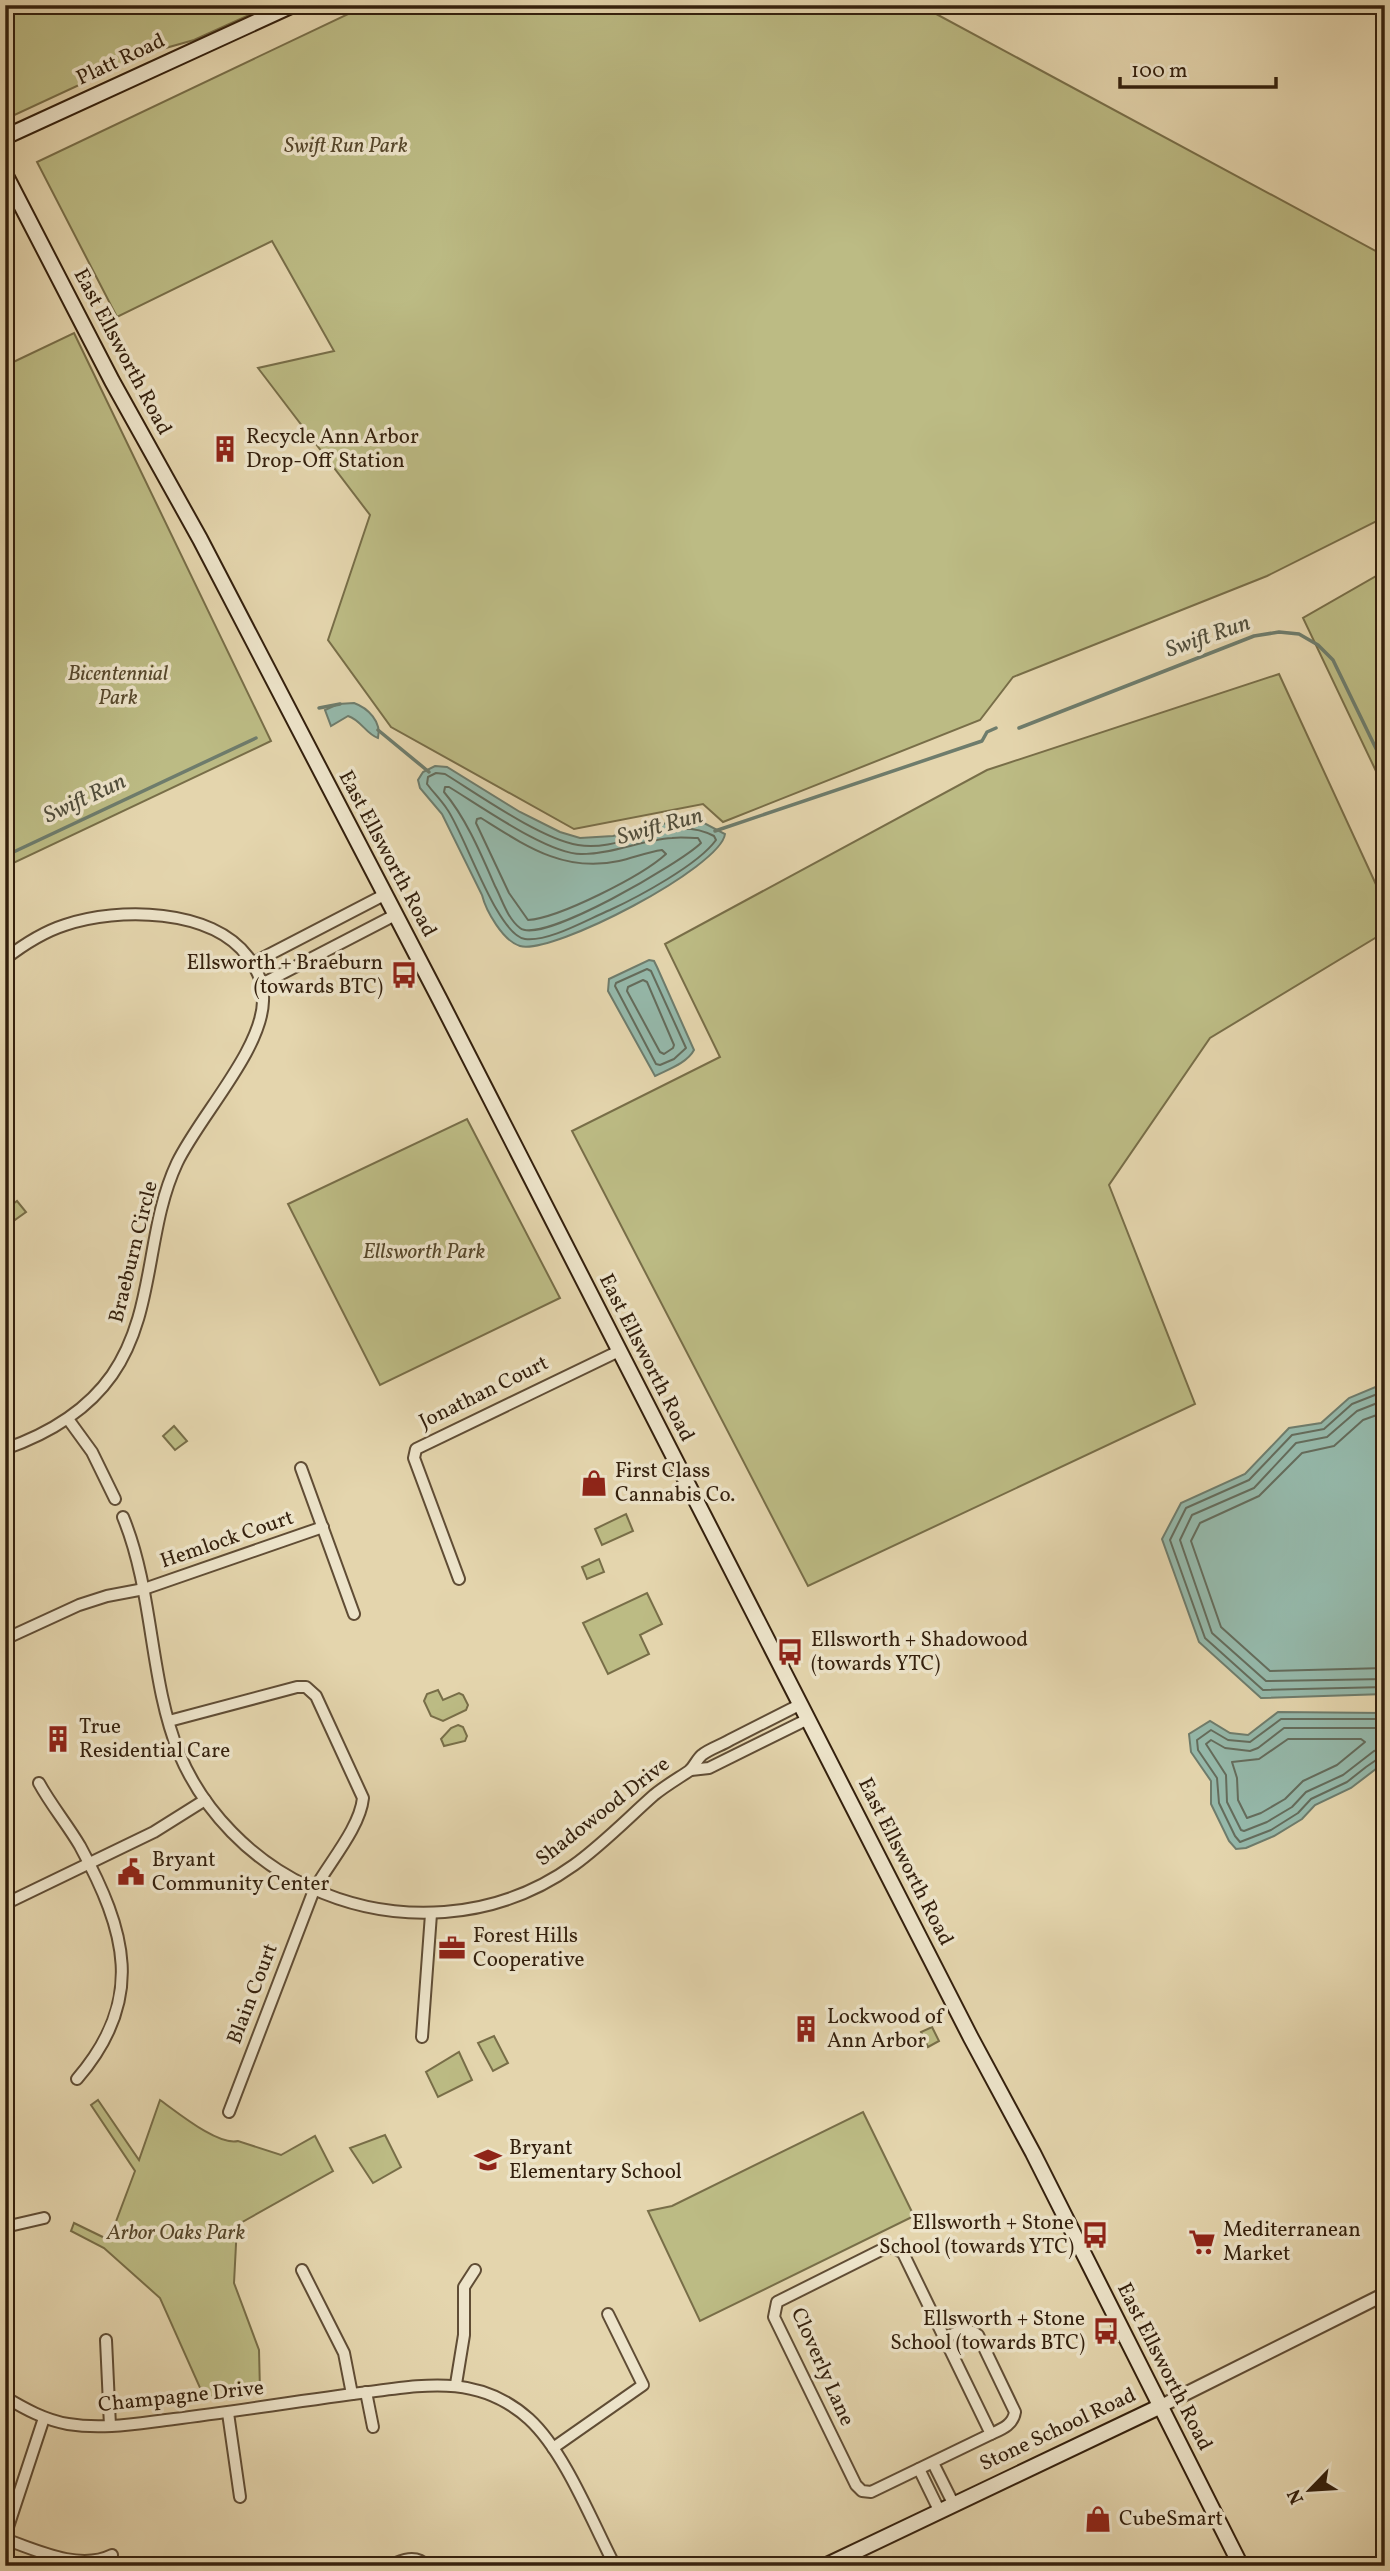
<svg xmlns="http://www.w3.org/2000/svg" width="1390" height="2571" viewBox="0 0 1390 2571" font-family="Vollkorn,serif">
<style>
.green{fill:#bcbb84;stroke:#786e48;stroke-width:2}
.water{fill:#95b9ab;stroke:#6e7c6c;stroke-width:2}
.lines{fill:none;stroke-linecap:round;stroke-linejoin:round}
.shore{stroke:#646c5c;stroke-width:2}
.stream{stroke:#6e7c6c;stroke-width:3.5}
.minor-casing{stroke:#604d35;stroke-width:14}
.tertiary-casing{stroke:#604d35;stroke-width:16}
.secondary-casing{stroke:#34200d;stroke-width:18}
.minor{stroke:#ede4ca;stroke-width:10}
.tertiary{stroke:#ede4ca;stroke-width:12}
.secondary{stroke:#ede4ca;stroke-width:14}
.labels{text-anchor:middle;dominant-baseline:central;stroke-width:7;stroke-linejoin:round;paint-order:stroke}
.street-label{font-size:21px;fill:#34200d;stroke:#ede4ca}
.park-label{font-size:21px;font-style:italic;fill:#56472b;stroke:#ede4ca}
.poi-label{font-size:21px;fill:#34200d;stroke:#ede4ca;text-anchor:start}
.water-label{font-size:23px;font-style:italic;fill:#514e3c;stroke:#ede4ca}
</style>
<rect width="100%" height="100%" fill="#e4d5ad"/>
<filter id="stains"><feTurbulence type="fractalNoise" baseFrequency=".00286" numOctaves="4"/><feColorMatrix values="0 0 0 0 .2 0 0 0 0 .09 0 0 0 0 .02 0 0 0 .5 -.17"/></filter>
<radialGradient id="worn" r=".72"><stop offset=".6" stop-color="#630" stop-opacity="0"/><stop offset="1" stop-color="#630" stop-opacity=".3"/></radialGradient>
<g class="green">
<polygon points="5,5 271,5 194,40 148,53 8,118 5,118"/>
<polygon points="367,5 914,5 927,9 1385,256 1385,517 1267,576 1013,677 980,720 723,822 703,804 574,829 391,727 328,640 370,515 258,368 334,351 272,241 117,317 37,162"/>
<polygon points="74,333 271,741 5,867 5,366"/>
<polygon points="1385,571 1385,790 1303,618"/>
<polygon points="1279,674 1385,904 1385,932 1210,1038 1109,1185 1195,1404 808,1586 572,1131 720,1057 665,944 987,770"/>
<polygon points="467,1119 560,1298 380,1385 288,1204"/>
<polygon points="17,1201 26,1212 5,1227 5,1210"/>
<polygon points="174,1426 187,1441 175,1450 163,1436"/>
<polygon points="626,1514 633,1531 602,1545 595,1529"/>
<polygon points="599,1559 604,1572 587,1579 582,1567"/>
<polygon points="647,1593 662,1624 640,1635 649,1654 608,1674 583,1623"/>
<polygon points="438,1690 443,1700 459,1693 463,1695 468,1705 466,1710 443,1721 431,1716 424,1701 427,1694"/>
<polygon points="458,1725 463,1727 467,1736 465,1741 444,1746 441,1739 451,1728"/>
<polygon points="932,2027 939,2041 928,2047 921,2032"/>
<polygon points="494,2036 508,2063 493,2071 478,2043"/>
<polygon points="459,2052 472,2080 438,2097 426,2072"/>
<path d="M98,2100L139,2160L160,2100C177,2112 218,2146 238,2141L281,2155L315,2136L333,2171L237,2225L234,2283L259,2350L260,2391L205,2399L160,2298L104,2248L71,2231L74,2223L109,2240L135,2171L91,2105Z"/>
<polygon points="863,2112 914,2216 700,2321 648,2211 672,2206"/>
<polygon points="385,2135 401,2167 373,2183 350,2148"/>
</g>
<g class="water">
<path d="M354,703C368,708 382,722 378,738C366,734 361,720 348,716L331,726L325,710L338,704Z"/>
<path d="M435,766L447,767L520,812L560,832L580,838L613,836L671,822L704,823L725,834C721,867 553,955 520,946C503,941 486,911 482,895L442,814L420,788L418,780L423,772Z"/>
<path d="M649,960L654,961L657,967L694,1050C687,1063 669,1069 655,1076L608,991L609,979Z"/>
<polygon points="1385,1383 1385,1694 1261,1698 1199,1642 1162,1539 1181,1503 1245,1474 1289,1428 1321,1423 1349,1398"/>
<polygon points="1278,1712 1383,1713 1385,1762 1351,1788 1315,1805 1302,1819 1274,1836 1246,1848 1236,1849 1229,1841 1211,1804 1211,1781 1191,1752 1189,1734 1210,1721 1230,1733 1248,1735"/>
</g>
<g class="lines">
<g class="shore">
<path d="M436,773L445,774C479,795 541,839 578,845C624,853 670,812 714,836L716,840C698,865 638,897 610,910C588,919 549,942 525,939C497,935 465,834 447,809C441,800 433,792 427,784L428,777Z"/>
<path d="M445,787H449C479,805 549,855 582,854C613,854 641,840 672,838C680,837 690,838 698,838L701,843C682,862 542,945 520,928C507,918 502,899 495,886C481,854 466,818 444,792Z"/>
<path d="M481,818C526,846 564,873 619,861C633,858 647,852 662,850L666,854C642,876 559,918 528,920L509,893L476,823L477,819Z"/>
<polygon points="647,969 651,971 686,1048 674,1059 660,1065 656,1064 615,986 616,983"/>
<polygon points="643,980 647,982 674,1045 673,1048 664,1054 660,1052 627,991 628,987"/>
<polyline points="1385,1391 1352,1404 1324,1429 1292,1435 1249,1480 1186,1508 1170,1540 1205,1638 1263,1690 1385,1687"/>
<polyline points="1385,1400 1357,1411 1327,1437 1296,1443 1254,1488 1192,1515 1180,1540 1212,1633 1266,1681 1385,1679"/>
<polyline points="1385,1412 1363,1420 1334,1446 1302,1453 1259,1496 1200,1523 1191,1541 1221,1627 1270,1671 1385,1668"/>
<polyline points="1385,1719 1281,1719 1250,1742 1228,1740 1211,1730 1197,1740 1198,1750 1217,1778 1219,1803 1235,1836 1240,1842 1271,1830 1298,1813 1311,1799 1347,1782 1366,1767 1379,1758 1385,1757"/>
<polyline points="1385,1728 1284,1728 1258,1748 1250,1751 1225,1748 1211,1740 1206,1744 1226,1775 1227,1802 1241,1830 1244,1831 1267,1822 1292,1807 1306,1792 1343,1775 1374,1751 1385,1748"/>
<polygon points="1288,1739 1361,1739 1365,1742 1337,1765 1303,1781 1285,1799 1261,1813 1247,1818 1238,1800 1237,1778 1232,1762 1259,1759"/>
</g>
<g class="stream">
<polyline points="319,708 340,704"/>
<polyline points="1019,728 1254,636 1279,632 1299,634 1318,645 1333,660 1385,767"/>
<polyline points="378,730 429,772"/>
<polyline points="715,831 982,741 987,732 996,728"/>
<polyline points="5,856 256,738"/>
</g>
<defs>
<g id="minor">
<path d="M5,959C23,945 43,932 65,925C118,907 212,908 248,957C258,971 264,984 263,1001C262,1050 199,1117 177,1163C145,1231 156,1312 112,1375C86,1412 48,1434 5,1449"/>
<polyline points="253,963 384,895"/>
<polyline points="262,984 395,915"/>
<polyline points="68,1419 92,1452 115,1499"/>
<polyline points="301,1468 354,1614"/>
<path d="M123,1517C154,1592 149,1680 179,1753C203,1811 252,1861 309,1887C395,1927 496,1921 574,1865C603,1844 628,1818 654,1795C665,1786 677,1779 689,1771C694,1767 697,1759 702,1755C709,1749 722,1745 730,1740C754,1728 777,1716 801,1704"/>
<polyline points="459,1579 414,1458 416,1449 619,1351"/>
<polyline points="5,1639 79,1605 107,1596 144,1589 323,1527"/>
<path d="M169,1721L297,1687H306L316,1696L363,1798C360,1828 328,1864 314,1890L229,2112"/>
<polyline points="691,1770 709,1768 808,1719"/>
<path d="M39,1783C51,1805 67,1824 80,1846C126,1931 146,1999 77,2079"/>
<polyline points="5,1904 154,1832 205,1800"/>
<polyline points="422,2037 431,1914"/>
<polyline points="5,2227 44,2218"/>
<polygon points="885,2248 894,2248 903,2253 991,2434 871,2492 862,2491 856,2485 774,2317 777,2302"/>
<polyline points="302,2270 344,2353 352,2394"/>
<path d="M944,2339C956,2332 966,2326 978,2335L1015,2412C1013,2425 1002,2429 991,2434"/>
<polyline points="106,2340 110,2426"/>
<polyline points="456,2384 464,2335 464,2287 475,2270"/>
<polyline points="366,2392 373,2427"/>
<path d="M5,2397C25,2409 45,2420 68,2424C104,2430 139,2423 174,2419C239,2411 304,2400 369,2392C428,2384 480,2375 529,2419C565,2452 592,2522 615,2566"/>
<polyline points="228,2413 240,2497"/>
<polyline points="553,2448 643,2385 608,2314"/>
<polyline points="933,2463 953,2503"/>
<polyline points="919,2469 939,2510"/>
<polyline points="5,2536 44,2418"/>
<path d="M5,2539C38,2551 80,2571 112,2555"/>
<path d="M389,2566C402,2560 416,2554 427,2566"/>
</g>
<polyline id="tertiary" points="1161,2406 1385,2294"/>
<g id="secondary">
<polyline points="5,137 293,5"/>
<polyline points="5,174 112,381 200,539 440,1000 971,2038 1033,2153 1241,2566"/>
<polyline points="825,2566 1161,2406"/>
</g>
</defs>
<use href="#minor" class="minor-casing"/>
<use href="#tertiary" class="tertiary-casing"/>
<use href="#secondary" class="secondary-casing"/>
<use href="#minor" class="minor"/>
<use href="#tertiary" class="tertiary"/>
<use href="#secondary" class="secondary"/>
</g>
<defs>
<symbol id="building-bare" viewBox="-9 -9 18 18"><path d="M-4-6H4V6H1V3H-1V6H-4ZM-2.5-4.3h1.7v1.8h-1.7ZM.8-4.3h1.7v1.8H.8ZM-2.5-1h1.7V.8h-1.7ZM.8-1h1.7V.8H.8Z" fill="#8f2418" stroke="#ede4ca" stroke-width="2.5" paint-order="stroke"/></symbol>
<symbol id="bus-bare" viewBox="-9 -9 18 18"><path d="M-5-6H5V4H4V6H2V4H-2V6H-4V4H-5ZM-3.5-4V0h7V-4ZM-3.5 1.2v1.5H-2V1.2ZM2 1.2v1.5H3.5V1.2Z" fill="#8f2418" stroke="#ede4ca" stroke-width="2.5" paint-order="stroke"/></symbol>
<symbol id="shop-bare" viewBox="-9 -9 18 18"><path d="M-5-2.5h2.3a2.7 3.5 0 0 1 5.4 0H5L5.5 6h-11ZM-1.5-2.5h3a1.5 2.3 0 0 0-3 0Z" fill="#8f2418" stroke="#ede4ca" stroke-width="2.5" paint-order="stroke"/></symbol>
<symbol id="civic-bare" viewBox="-9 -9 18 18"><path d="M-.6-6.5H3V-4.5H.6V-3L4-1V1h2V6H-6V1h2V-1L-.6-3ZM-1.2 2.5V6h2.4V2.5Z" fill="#8f2418" stroke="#ede4ca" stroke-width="2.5" paint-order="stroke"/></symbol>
<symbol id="office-bare" viewBox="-9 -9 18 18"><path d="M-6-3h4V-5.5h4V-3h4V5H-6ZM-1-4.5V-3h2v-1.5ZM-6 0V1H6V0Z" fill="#8f2418" stroke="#ede4ca" stroke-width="2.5" paint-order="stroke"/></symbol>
<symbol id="school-bare" viewBox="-9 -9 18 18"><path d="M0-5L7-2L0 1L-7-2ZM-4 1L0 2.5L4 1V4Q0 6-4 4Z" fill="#8f2418" stroke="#ede4ca" stroke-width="2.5" paint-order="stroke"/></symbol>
<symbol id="supermarket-bare" viewBox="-9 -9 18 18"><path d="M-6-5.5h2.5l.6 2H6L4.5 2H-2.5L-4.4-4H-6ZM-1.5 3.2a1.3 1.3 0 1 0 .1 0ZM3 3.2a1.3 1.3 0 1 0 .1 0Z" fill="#8f2418" stroke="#ede4ca" stroke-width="2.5" paint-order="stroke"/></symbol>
</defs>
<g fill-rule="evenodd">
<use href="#building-bare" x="206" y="430" width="38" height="38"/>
<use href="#bus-bare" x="385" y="956" width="38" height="38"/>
<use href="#shop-bare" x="575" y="1464" width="38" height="38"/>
<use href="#bus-bare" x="771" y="1633" width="38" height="38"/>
<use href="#building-bare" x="39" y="1720" width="38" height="38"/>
<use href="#civic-bare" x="112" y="1853" width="38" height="38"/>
<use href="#office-bare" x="433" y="1929" width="38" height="38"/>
<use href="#building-bare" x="787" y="2010" width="38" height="38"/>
<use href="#school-bare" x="469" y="2141" width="38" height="38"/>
<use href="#bus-bare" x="1076" y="2216" width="38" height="38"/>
<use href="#supermarket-bare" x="1183" y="2223" width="38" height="38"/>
<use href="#bus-bare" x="1087" y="2312" width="38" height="38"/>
<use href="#shop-bare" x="1079" y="2500" width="38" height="38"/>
</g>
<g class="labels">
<g class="street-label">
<text transform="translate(121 60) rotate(-25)">Platt Road</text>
<text transform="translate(122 352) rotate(62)">East Ellsworth Road</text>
<text transform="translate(387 854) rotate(62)">East Ellsworth Road</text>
<text transform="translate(134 1252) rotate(-76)">Braeburn Circle</text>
<text transform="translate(646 1358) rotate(63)">East Ellsworth Road</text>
<text transform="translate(484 1393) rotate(-26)">Jonathan Court</text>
<text transform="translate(227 1540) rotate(-19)">Hemlock Court</text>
<text transform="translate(603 1812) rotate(-38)">Shadowood Drive</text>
<text transform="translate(905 1862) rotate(63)">East Ellsworth Road</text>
<text transform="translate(253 1994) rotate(-69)">Blain Court</text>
<text transform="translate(822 2367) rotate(66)">Cloverly Lane</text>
<text transform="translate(1164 2367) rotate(63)">East Ellsworth Road</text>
<text transform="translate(181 2397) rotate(-6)">Champagne Drive</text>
<text transform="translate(1058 2430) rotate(-25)">Stone School Road</text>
</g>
<g class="park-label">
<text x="346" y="146">Swift Run Park</text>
<text x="118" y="674">Bicentennial<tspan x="118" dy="24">Park</tspan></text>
<text x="424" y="1252">Ellsworth Park</text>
<text x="176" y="2233">Arbor Oaks Park</text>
</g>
<g class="poi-label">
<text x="246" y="437">Recycle Ann Arbor<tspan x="246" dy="24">Drop-Off Station</tspan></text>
<text x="383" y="963" text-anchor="end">Ellsworth + Braeburn<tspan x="383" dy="24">(towards BTC)</tspan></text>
<text x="615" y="1471">First Class<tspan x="615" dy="24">Cannabis Co.</tspan></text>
<text x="811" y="1640">Ellsworth + Shadowood<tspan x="811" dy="24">(towards YTC)</tspan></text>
<text x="79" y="1727">True<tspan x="79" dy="24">Residential Care</tspan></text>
<text x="152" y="1860">Bryant<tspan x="152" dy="24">Community Center</tspan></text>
<text x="473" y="1936">Forest Hills<tspan x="473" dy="24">Cooperative</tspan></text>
<text x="827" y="2017">Lockwood of<tspan x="827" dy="24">Ann Arbor</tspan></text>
<text x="509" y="2148">Bryant<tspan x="509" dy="24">Elementary School</tspan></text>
<text x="1074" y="2223" text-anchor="end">Ellsworth + Stone<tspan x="1074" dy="24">School (towards YTC)</tspan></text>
<text x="1223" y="2230">Mediterranean<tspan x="1223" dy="24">Market</tspan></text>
<text x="1085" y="2319" text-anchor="end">Ellsworth + Stone<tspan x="1085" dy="24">School (towards BTC)</tspan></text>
<text x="1119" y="2519">CubeSmart</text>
</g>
<g class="water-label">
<text transform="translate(1208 637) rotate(-19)">Swift Run</text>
<text transform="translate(85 799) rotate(-25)">Swift Run</text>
<text transform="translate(660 827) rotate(-15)">Swift Run</text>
</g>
</g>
<rect width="1390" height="2571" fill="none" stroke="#e4d5ad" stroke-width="28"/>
<rect x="7" y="7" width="1376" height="2557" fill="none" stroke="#34200d" stroke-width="3.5"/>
<rect x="14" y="14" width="1362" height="2543" fill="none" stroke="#34200d" stroke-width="2"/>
<g transform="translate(1310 2490) rotate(245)" stroke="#ede4ca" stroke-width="5" paint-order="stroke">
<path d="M0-5L12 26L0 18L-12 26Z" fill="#34200d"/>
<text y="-10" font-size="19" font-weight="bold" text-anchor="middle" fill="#34200d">N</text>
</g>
<path d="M1120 77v10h156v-10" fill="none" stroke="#34200d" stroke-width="3.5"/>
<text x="1131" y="77" font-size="21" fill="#34200d" stroke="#ede4ca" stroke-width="5" paint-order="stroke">100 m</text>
<rect width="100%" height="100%" filter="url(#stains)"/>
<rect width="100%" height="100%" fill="url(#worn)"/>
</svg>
